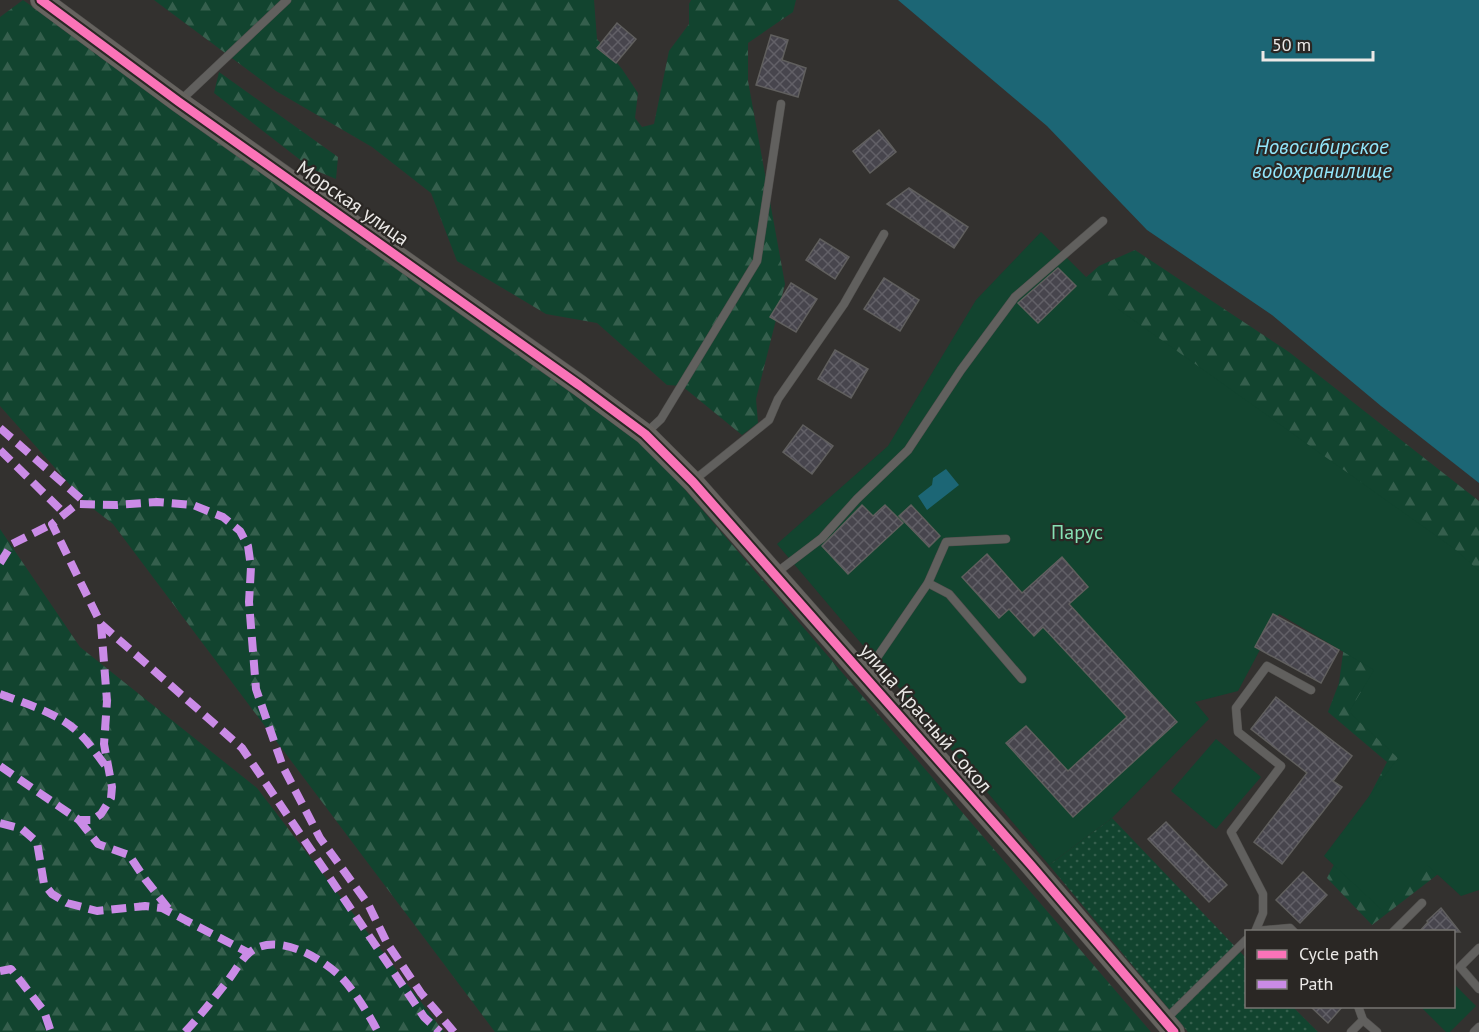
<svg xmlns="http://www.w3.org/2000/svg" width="1479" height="1032" viewBox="0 0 1479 1032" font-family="'PT Sans',sans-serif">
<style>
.grass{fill:url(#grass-dots)}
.forest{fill:url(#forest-firs)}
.park{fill:#12442f}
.water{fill:#1c6675}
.building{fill:url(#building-cross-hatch);stroke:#605f5e;stroke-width:1.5}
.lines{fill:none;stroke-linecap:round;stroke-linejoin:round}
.lane-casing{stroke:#514f4d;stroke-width:9}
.secondary-casing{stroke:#514f4d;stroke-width:22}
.lane{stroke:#61605e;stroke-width:8}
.secondary{stroke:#66635f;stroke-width:21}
.quiet{stroke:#ca8be6;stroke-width:8;stroke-dasharray:15 8;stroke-linecap:butt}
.cycleway-casing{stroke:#2a2724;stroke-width:13}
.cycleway{stroke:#fb73b8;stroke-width:9}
.labels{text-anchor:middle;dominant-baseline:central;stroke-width:4.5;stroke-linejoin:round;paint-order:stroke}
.street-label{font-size:20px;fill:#ebe9e7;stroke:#2a2724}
.park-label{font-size:20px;fill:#87e1b4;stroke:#2a2724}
.water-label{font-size:21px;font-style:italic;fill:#92e6fb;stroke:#2a2724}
</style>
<defs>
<pattern id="grass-dots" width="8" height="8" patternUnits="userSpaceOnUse" patternTransform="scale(1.5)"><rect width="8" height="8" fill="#12442f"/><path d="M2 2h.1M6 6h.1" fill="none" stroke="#355f4d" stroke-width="1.8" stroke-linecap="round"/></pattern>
<pattern id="forest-firs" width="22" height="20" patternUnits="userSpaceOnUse" patternTransform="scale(1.5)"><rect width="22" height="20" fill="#12442f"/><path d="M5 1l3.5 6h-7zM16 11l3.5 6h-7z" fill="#355f4d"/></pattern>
<pattern id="building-cross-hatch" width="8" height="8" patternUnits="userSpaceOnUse" patternTransform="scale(1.5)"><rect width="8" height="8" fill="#47454d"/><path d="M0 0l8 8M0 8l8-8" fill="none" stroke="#626067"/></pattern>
</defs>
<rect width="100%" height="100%" fill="#33312f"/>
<polygon class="grass" points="1112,818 1246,958 1246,1006 1293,1007 1318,1032 1188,1032 1049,865"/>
<g class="forest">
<polygon points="23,0 650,449 1151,1032 495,1032 113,524 87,504 0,406 0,17"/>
<polygon points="154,0 594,0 597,39 622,69 638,93 635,118 642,127 654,124 669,51 689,24 689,4 691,0 796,0 793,12 748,43 748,81 785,284 756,399 758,423 742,435 682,386 667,385 597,323 546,314 457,261 431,193 372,147 276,91"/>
<polygon points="219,72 338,157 336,179 312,169 214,93"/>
<polygon points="1135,250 1289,352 1479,501 1479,860 1468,851 1372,925 1327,878 1387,762 1328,712 1339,683 1350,601 1076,286 1099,266"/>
<polygon points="0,529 80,647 257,788 444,1032 0,1032"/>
</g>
<g class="park">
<polygon points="1041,232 1118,309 1456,550 1479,571 1479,890 1461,896 1427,865 1382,910 1324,856 1398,758 1349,712 1374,670 1279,614 1238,691 1195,702 1209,719 1112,818 1049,865 777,544 888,446 976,300"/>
<polygon points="1216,739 1261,777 1216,829 1171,791"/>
<polygon points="1454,984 1476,1006 1450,1032 1446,1032 1421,1007 1454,1006"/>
</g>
<g class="water">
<polygon points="898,0 1479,0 1479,483 1381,406 1272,315 1147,230 1047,126"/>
<polygon points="946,469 959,485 927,510 918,496 932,485 933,478"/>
</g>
<g class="building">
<polygon points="617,23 636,39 616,63 597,48"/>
<polygon points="771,35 788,40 782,60 806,68 798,97 756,85"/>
<polygon points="879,130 896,152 870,173 853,151"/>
<polygon points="909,188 968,227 954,248 887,204"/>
<polygon points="820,239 849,257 835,279 806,260"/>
<polygon points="1058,268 1076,286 1038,323 1018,303"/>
<polygon points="884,278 919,300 900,331 864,309"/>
<polygon points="791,283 817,299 796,332 770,317"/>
<polygon points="835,350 868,369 851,398 818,379"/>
<polygon points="803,425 833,446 812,474 783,452"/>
<polygon points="862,505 873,516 885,505 903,523 848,574 822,546"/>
<polygon points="911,505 940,536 929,547 899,516"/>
<polygon points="987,554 1022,593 1062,557 1088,587 1069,604 1177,722 1073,817 1006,743 1026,726 1068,771 1127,717 1043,627 1034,636 1009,609 999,618 962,577"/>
<polygon points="1273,614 1339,650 1321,683 1255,647"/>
<polygon points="1276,697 1352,756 1333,781 1342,787 1282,864 1254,842 1307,773 1251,729"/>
<polygon points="1166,822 1227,885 1209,902 1148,839"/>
<polygon points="1303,872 1327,895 1300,923 1276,900"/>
<polygon points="1441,908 1460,932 1419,932 1428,922 1427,921"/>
<polygon points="1310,1006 1343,1006 1328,1023"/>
</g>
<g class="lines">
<defs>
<g id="lane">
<polyline points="180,101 287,0"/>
<polyline points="646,433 661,419 757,261 781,104"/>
<polyline points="693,481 769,420 778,399 844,304 884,234"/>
<polyline points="776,573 822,538 857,499 908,450 961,370 1015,297 1103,221"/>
<polyline points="928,583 949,594 1022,679"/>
<polyline points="865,675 928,583 946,542 1006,539"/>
<polyline points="1256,931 1290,928 1294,932"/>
<polyline points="1255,932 1263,913 1263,894 1231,832 1281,766 1238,732 1236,708 1267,666 1311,690"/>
<polyline points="1393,932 1422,903"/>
<polyline points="1479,948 1460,967 1479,989"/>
<polyline points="1165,1020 1246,940"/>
<polyline points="1363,1020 1377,1032"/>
<polyline points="1351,1032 1363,1020 1358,1006"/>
<polyline points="1474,1032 1479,1027"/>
</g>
<polyline id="secondary" points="41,0 179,102 579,385 645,434 693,482 1030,864 1174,1032"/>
</defs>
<use href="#lane" class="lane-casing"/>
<use href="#secondary" class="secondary-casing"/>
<use href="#lane" class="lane"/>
<use href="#secondary" class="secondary"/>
<g class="quiet">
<polyline points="0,428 87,504"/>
<polyline points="0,450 65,514"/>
<polyline points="0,563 12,544 52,524"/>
<polyline points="101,624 242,748 424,1017 440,1032"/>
<path d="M0,694C27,704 61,714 81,735C91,745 99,758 108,769"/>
<polyline points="0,766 79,820 93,820 101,814 111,798 112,787 104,744 107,701 101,624 52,524 77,504 117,505 157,502 193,505 223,517 240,531 248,546 251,567 249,602 256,689 283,767 320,838 368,904 387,943 421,993 454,1032"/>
<polyline points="79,820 98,844 129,855 145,879 171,912"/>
<polyline points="0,823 22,829 37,842 44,884 52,894 67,903 97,911 145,906 162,908 249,953"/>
<polyline points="0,971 11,969 44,1011 51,1032"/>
<path d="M185,1032C201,1015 215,997 229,979C235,971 241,960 249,953C274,931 318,956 339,975C352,987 370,1016 378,1032"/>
</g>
<defs>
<polyline id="cycleway" points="41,0 179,102 579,385 645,434 693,482 1030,864 1174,1032"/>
</defs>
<use href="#cycleway" class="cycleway-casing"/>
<use href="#cycleway" class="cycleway"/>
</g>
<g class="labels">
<g class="street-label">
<text transform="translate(353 203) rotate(35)">Морская улица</text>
<text transform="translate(926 718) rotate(49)">улица Красный Сокол</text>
</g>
<g class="park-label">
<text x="1077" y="532">Парус</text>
</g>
<g class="water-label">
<text x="1322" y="146">Новосибирское<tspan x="1322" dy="24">водохранилище</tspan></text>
</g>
</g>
<rect x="1245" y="930" width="210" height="78" fill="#2a2724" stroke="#777572" stroke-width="1.5"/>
<rect x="1257" y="950" width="30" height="9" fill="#fb73b8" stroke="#777572" stroke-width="1.5"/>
<text x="1299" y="960" font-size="18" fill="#ebe9e7">Cycle path</text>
<rect x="1257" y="980" width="30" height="9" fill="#ca8be6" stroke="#777572" stroke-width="1.5"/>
<text x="1299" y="990" font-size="18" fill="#ebe9e7">Path</text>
<path d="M1263 51v9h110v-9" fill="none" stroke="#ebe9e7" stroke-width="3"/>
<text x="1272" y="51" font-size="18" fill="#ebe9e7" stroke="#2a2724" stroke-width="4.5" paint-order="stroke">50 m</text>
</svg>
